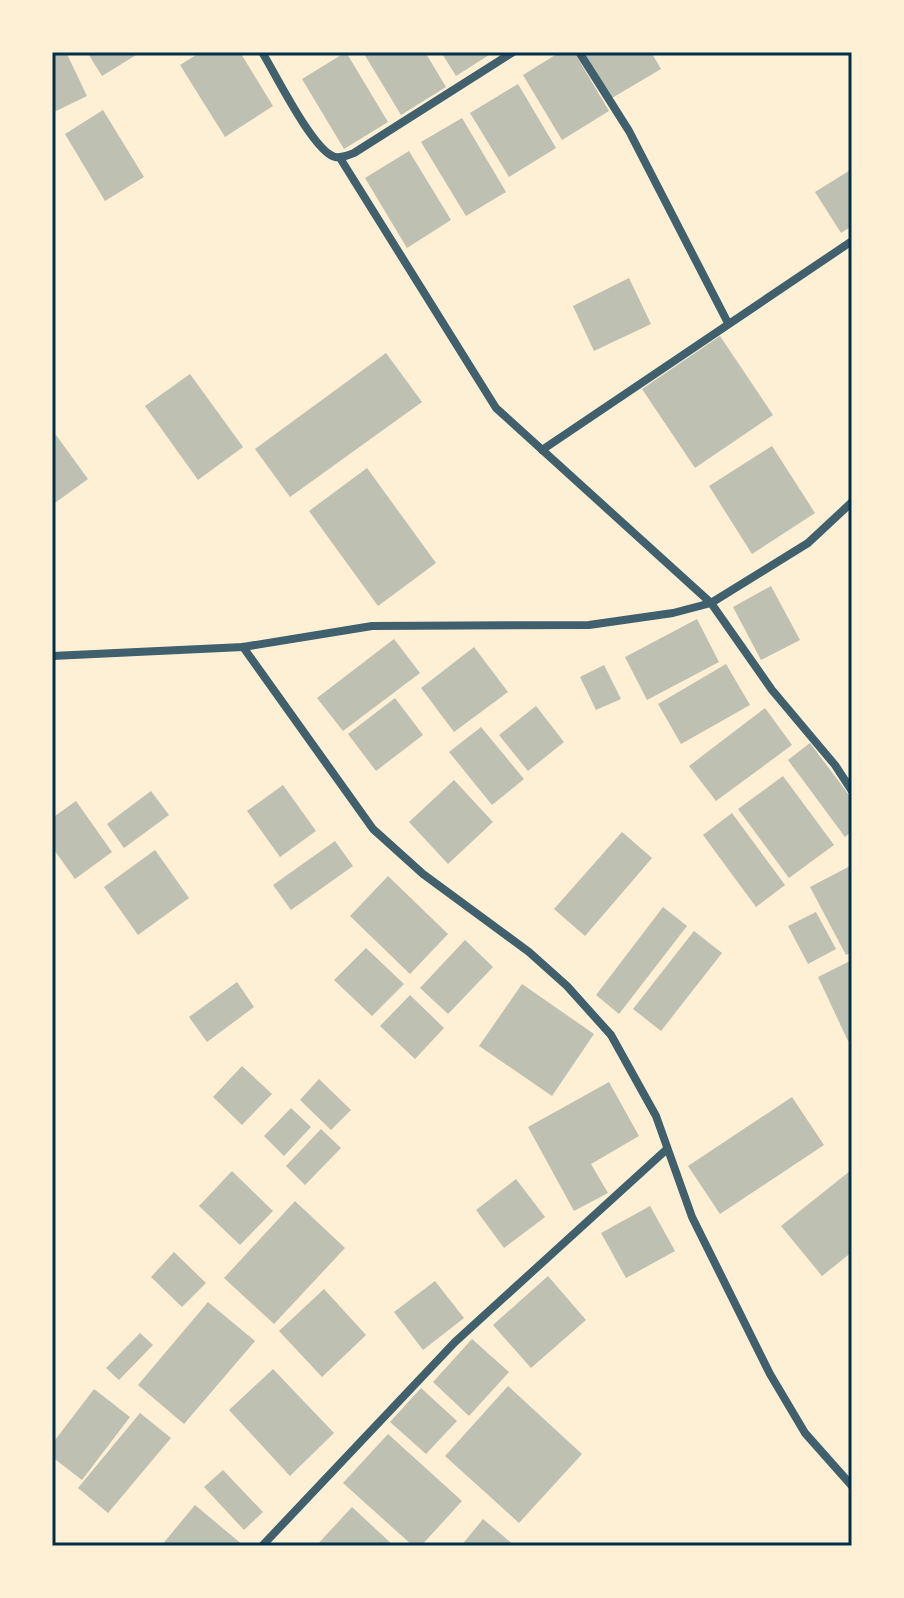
<svg xmlns="http://www.w3.org/2000/svg" width="904" height="1598" viewBox="0 0 904 1598" font-family="Karla,sans-serif">
<style>
.building{fill:#bec0b2}
.lines{fill:none;stroke-linecap:round;stroke-linejoin:round}
.minor{stroke:#3f606c;stroke-width:8}
.neatline{fill:none;stroke:#003049;stroke-width:3}
</style>
<rect width="100%" height="100%" fill="#fdf0d5"/>
<g class="building">
<polygon points="52,52 66,52 87,96 52,113"/>
<polygon points="87,52 141,52 102,76"/>
<polygon points="201,52 240,52 273,106 225,137 180,65"/>
<polygon points="346,52 388,122 344,149 302,79"/>
<polygon points="363,52 425,52 446,87 401,115"/>
<polygon points="441,52 488,52 489,55 456,76"/>
<polygon points="560,52 574,52 609,111 562,140 523,75"/>
<polygon points="584,52 651,52 661,69 612,98"/>
<polygon points="518,84 556,148 509,177 470,113"/>
<polygon points="103,110 144,177 105,201 65,134"/>
<polygon points="462,118 506,192 466,216 421,142"/>
<polygon points="409,151 451,220 407,248 365,178"/>
<polygon points="852,169 852,226 841,233 815,192"/>
<polygon points="629,278 651,324 594,351 573,306"/>
<polygon points="720,336 773,415 695,468 642,389"/>
<polygon points="386,353 422,402 290,497 255,449"/>
<polygon points="190,374 243,447 198,480 145,406"/>
<polygon points="56,435 88,479 52,505 52,438"/>
<polygon points="772,446 815,513 752,554 709,486"/>
<polygon points="367,468 436,563 378,606 309,511"/>
<polygon points="771,586 800,640 761,660 733,607"/>
<polygon points="697,619 719,662 647,700 625,657"/>
<polygon points="394,639 420,673 343,731 317,698"/>
<polygon points="474,647 508,692 454,732 421,688"/>
<polygon points="726,664 750,705 681,744 658,704"/>
<polygon points="604,665 621,699 596,710 580,677"/>
<polygon points="395,698 423,735 376,771 348,734"/>
<polygon points="536,706 564,742 528,771 499,735"/>
<polygon points="765,708 792,745 716,801 689,766"/>
<polygon points="481,727 524,779 492,805 449,752"/>
<polygon points="810,743 852,799 852,831 845,837 788,760"/>
<polygon points="783,776 834,845 789,878 738,809"/>
<polygon points="454,780 493,822 448,864 409,822"/>
<polygon points="283,785 316,831 280,857 247,811"/>
<polygon points="151,791 169,815 124,848 107,824"/>
<polygon points="76,801 112,852 75,879 52,847 52,818"/>
<polygon points="732,813 785,885 756,907 703,835"/>
<polygon points="622,832 652,858 585,936 554,909"/>
<polygon points="335,841 353,866 291,910 273,885"/>
<polygon points="155,850 189,898 138,935 104,887"/>
<polygon points="852,865 852,952 846,955 810,887"/>
<polygon points="388,876 448,934 410,974 350,916"/>
<polygon points="663,907 687,926 619,1014 596,995"/>
<polygon points="816,912 836,949 808,964 788,926"/>
<polygon points="694,931 722,953 661,1031 633,1009"/>
<polygon points="465,940 493,967 448,1014 420,988"/>
<polygon points="366,948 404,984 372,1016 334,980"/>
<polygon points="852,960 852,1040 848,1041 818,977"/>
<polygon points="237,982 254,1007 207,1042 189,1017"/>
<polygon points="522,984 594,1034 552,1096 479,1046"/>
<polygon points="410,995 444,1028 415,1059 380,1026"/>
<polygon points="242,1066 272,1094 242,1125 213,1097"/>
<polygon points="319,1079 351,1110 331,1130 300,1100"/>
<polygon points="609,1082 639,1136 591,1164 608,1193 574,1211 528,1127"/>
<polygon points="792,1097 824,1145 720,1214 688,1166"/>
<polygon points="291,1108 311,1127 284,1156 264,1136"/>
<polygon points="321,1129 341,1148 305,1185 286,1166"/>
<polygon points="232,1171 273,1211 240,1245 199,1206"/>
<polygon points="850,1171 852,1252 822,1276 781,1226"/>
<polygon points="516,1179 545,1217 504,1248 476,1210"/>
<polygon points="295,1201 345,1248 274,1324 224,1278"/>
<polygon points="650,1206 675,1251 626,1278 601,1233"/>
<polygon points="174,1252 206,1283 182,1307 151,1277"/>
<polygon points="548,1276 586,1320 531,1368 493,1325"/>
<polygon points="435,1281 464,1318 423,1350 394,1312"/>
<polygon points="324,1289 366,1335 322,1377 279,1331"/>
<polygon points="208,1302 255,1341 184,1424 138,1385"/>
<polygon points="140,1333 153,1345 119,1380 106,1368"/>
<polygon points="472,1339 509,1372 469,1416 433,1382"/>
<polygon points="273,1369 334,1433 290,1476 229,1410"/>
<polygon points="508,1386 582,1454 519,1523 445,1456"/>
<polygon points="421,1388 457,1421 426,1454 390,1422"/>
<polygon points="94,1389 130,1417 82,1480 52,1457 52,1444"/>
<polygon points="140,1413 171,1438 108,1513 78,1488"/>
<polygon points="388,1434 462,1501 421,1546 413,1546 343,1483"/>
<polygon points="223,1470 263,1512 244,1530 204,1487"/>
<polygon points="195,1505 244,1546 161,1546"/>
<polygon points="352,1507 394,1546 316,1546"/>
<polygon points="483,1519 515,1546 461,1546"/>
</g>
<g class="lines">
<g class="minor">
<path d="M262,52C275,73 313,151 335,157C342,158 348,155 354,153L513,52"/>
<polyline points="579,52 629,131 728,323"/>
<polyline points="340,158 496,408 711,603 772,690 835,765 852,791"/>
<polyline points="542,450 852,241"/>
<polyline points="243,647 373,829 423,874 529,952 567,986 611,1035 656,1116 692,1217 770,1374 805,1433 852,1486"/>
<polyline points="52,656 243,647 372,626 589,625 673,613 711,603 808,543 852,502"/>
<polyline points="262,1546 455,1342 667,1149"/>
</g>
</g>
<rect width="904" height="1598" fill="none" stroke="#fdf0d5" stroke-width="108"/>
<rect x="54" y="54" width="796" height="1490" class="neatline"/>
</svg>
